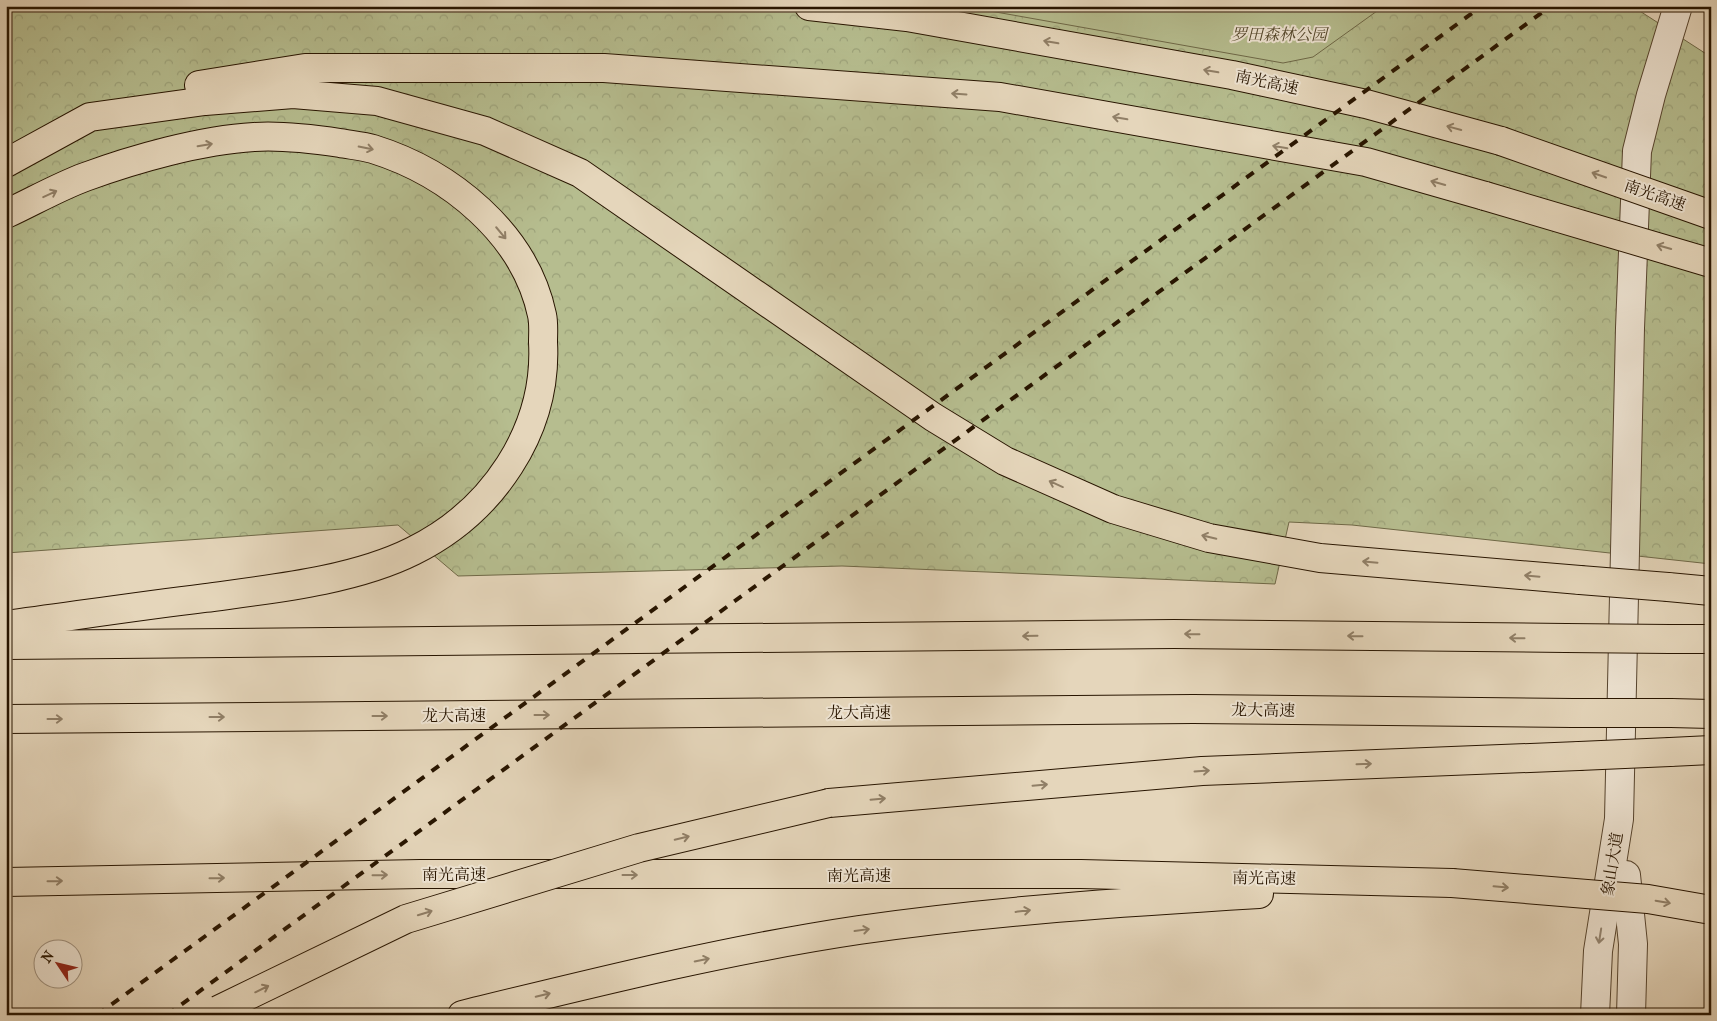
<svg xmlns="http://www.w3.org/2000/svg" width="1717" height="1021" viewBox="0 0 1717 1021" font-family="'IM FELL French Canon','Noto Serif SC',serif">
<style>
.forest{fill:url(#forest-crowns);stroke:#6f6948}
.green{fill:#b6bd8f;stroke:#6f6948}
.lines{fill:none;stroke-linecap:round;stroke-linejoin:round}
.minor-casing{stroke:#57452f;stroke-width:30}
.highway-casing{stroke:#281500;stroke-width:30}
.minor{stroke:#eee4d3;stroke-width:28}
.highway{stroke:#e5d6bb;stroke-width:28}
.rail{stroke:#281500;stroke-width:4;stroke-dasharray:9 9;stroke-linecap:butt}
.highway-bridge-casing{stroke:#281500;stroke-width:30;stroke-linecap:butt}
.highway-bridge{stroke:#e5d6bb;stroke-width:28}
.oneway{stroke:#907f67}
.oneway2{stroke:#958774}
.labels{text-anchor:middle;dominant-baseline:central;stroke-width:4;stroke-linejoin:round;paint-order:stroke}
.park-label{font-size:16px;font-style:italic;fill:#53472b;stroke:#eee4d3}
.street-label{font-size:16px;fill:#281500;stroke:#eee4d3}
</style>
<defs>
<pattern id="forest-crowns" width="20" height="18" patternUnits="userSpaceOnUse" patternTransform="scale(1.25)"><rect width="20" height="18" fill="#b6bd8f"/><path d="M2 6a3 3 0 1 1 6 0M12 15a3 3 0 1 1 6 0" fill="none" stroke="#9ca27a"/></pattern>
</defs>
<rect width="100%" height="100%" fill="#e5d6bb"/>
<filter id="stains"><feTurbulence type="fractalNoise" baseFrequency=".004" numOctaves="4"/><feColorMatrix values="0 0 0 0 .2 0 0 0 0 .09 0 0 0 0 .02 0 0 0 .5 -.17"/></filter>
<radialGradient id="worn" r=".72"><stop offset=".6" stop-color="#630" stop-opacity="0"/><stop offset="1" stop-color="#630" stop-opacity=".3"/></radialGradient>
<polygon class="forest" points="6,6 1632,6 1711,57 1711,564 1352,525 1289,522 1275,584 842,566 458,576 398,525 6,553"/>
<polygon class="green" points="962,6 1384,6 1313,57 1283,63"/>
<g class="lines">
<defs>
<g id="minor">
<polyline points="1626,875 1633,944 1631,1015"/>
<polyline points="1595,1015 1598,951 1619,819 1630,328 1637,151 1651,95 1678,6"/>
</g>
<g id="highway">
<polyline points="809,6 907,17 1232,75 1366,104 1501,141"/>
<polyline points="199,85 305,68 604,68 1000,97 1366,162 1485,196"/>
<polyline points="6,163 90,117 205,101 293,94 377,101 485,131 580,173 933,417 1005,461 1113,509 1209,538 1320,558 1580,580"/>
<path d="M6,214C32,202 58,187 85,177C134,159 201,140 254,137C282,135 313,139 340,143C351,145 363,146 373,149C450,173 525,234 542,315C544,324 543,334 543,342C548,431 492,512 413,551C353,581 271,589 205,598C139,606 73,616 6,625"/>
<polyline points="1668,587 1711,591"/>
<polyline points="1670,639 1711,639"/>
<polyline points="6,645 1174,634 1566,638"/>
<polyline points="1671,713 1711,714"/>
<polyline points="6,719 1193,709 1573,713"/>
<polyline points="1670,752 1711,750"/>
<polyline points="829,803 1202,771 1579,756"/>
<polyline points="6,882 420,874 1081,874 1452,883"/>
<path d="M462,1015C593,983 725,950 859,930C991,911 1125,902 1259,894"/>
</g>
</defs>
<use href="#minor" class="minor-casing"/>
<use href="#highway" class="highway-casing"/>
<use href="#minor" class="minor"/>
<use href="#highway" class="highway"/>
<g class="rail">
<polyline points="97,1015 1482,6"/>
<polyline points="167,1015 1551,6"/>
</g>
<defs>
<g id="highway-bridge">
<polyline points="1501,141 1711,215"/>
<polyline points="1485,196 1711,263"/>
<polyline points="1580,580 1668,587"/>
<polyline points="1566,638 1670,639"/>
<polyline points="1573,713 1671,713"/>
<polyline points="1579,756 1670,752"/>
<polyline points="1452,883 1648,899 1711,910"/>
<polyline points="218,1010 406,919 639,848 829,803"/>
</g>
</defs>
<use href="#highway-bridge" class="highway-bridge-casing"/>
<use href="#highway-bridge" class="highway-bridge"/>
</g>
<defs><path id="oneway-shaft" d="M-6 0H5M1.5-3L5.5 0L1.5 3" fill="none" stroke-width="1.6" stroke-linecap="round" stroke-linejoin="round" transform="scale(1.25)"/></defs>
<g class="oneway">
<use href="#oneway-shaft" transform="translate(1051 42) rotate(-170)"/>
<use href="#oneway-shaft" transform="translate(1211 71) rotate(-170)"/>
<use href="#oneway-shaft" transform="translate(959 94) rotate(-176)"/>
<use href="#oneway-shaft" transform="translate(1120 118) rotate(-170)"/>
<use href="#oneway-shaft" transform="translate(1454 128) rotate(-165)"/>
<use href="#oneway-shaft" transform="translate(205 145) rotate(-9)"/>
<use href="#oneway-shaft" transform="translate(1280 147) rotate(-170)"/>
<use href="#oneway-shaft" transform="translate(366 148) rotate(11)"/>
<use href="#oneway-shaft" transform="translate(1599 175) rotate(-161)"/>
<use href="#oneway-shaft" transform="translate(1438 183) rotate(-164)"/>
<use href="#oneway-shaft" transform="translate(50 194) rotate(-25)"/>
<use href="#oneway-shaft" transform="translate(501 233) rotate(50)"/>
<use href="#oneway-shaft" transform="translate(1664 247) rotate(-164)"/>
<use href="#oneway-shaft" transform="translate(1056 484) rotate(-156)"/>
<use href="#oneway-shaft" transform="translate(1209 537) rotate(-167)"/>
<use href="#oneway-shaft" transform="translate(1370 562) rotate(-175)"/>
<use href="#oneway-shaft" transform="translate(1532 576) rotate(-175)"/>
<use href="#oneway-shaft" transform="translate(1192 634) rotate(-179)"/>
<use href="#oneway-shaft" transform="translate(1030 636) rotate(179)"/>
<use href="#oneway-shaft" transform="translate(1355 636) rotate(-179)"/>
<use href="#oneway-shaft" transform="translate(1517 638) rotate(-179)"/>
<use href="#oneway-shaft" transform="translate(542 715)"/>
<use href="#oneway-shaft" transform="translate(380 716)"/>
<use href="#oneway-shaft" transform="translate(217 717)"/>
<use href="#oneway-shaft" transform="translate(55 719)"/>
<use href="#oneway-shaft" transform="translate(1364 764) rotate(-2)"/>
<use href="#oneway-shaft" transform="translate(1202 771) rotate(-4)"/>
<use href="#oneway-shaft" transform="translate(1040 785) rotate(-5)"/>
<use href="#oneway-shaft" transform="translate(878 799) rotate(-5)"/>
<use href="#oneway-shaft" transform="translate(682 838) rotate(-13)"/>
<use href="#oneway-shaft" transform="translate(380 875) rotate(-1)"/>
<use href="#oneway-shaft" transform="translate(630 875)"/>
<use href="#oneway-shaft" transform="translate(217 878) rotate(-1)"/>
<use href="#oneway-shaft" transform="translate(55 881) rotate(-1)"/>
<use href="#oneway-shaft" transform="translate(1501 887) rotate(5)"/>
<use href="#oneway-shaft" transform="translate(1663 902) rotate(10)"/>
<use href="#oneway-shaft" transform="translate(1023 911) rotate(-7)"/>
<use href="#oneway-shaft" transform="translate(425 913) rotate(-17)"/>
<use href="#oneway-shaft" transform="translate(862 930) rotate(-8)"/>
<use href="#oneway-shaft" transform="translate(702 960) rotate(-11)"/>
<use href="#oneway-shaft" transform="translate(262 989) rotate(-26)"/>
<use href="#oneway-shaft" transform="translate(543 995) rotate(-13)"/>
</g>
<use class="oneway2" href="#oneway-shaft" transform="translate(1600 936) rotate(99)"/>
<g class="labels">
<g class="park-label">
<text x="1279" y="34">罗田森林公园</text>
</g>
<g class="street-label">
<text transform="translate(1267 82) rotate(12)">南光高速</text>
<text transform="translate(1655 195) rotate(19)">南光高速</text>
<text transform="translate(1263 710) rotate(1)">龙大高速</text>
<text x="859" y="712">龙大高速</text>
<text x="454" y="715">龙大高速</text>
<text transform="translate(1612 864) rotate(-81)">象山大道</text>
<text x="454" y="874">南光高速</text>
<text x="859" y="875">南光高速</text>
<text transform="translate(1264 878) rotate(1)">南光高速</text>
</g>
</g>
<rect width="1717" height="1021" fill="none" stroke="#e5d6bb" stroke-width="25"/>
<rect x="8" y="8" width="1702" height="1006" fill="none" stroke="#281500" stroke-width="2.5"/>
<rect x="12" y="12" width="1692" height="996" fill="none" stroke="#281500"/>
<g transform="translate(58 964) rotate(305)"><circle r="24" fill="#eee4d3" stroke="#9f917f"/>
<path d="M0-4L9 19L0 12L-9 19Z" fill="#8f2418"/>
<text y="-8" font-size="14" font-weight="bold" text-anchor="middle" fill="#281500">N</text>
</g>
<rect width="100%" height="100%" filter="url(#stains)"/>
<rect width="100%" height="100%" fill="url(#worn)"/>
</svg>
